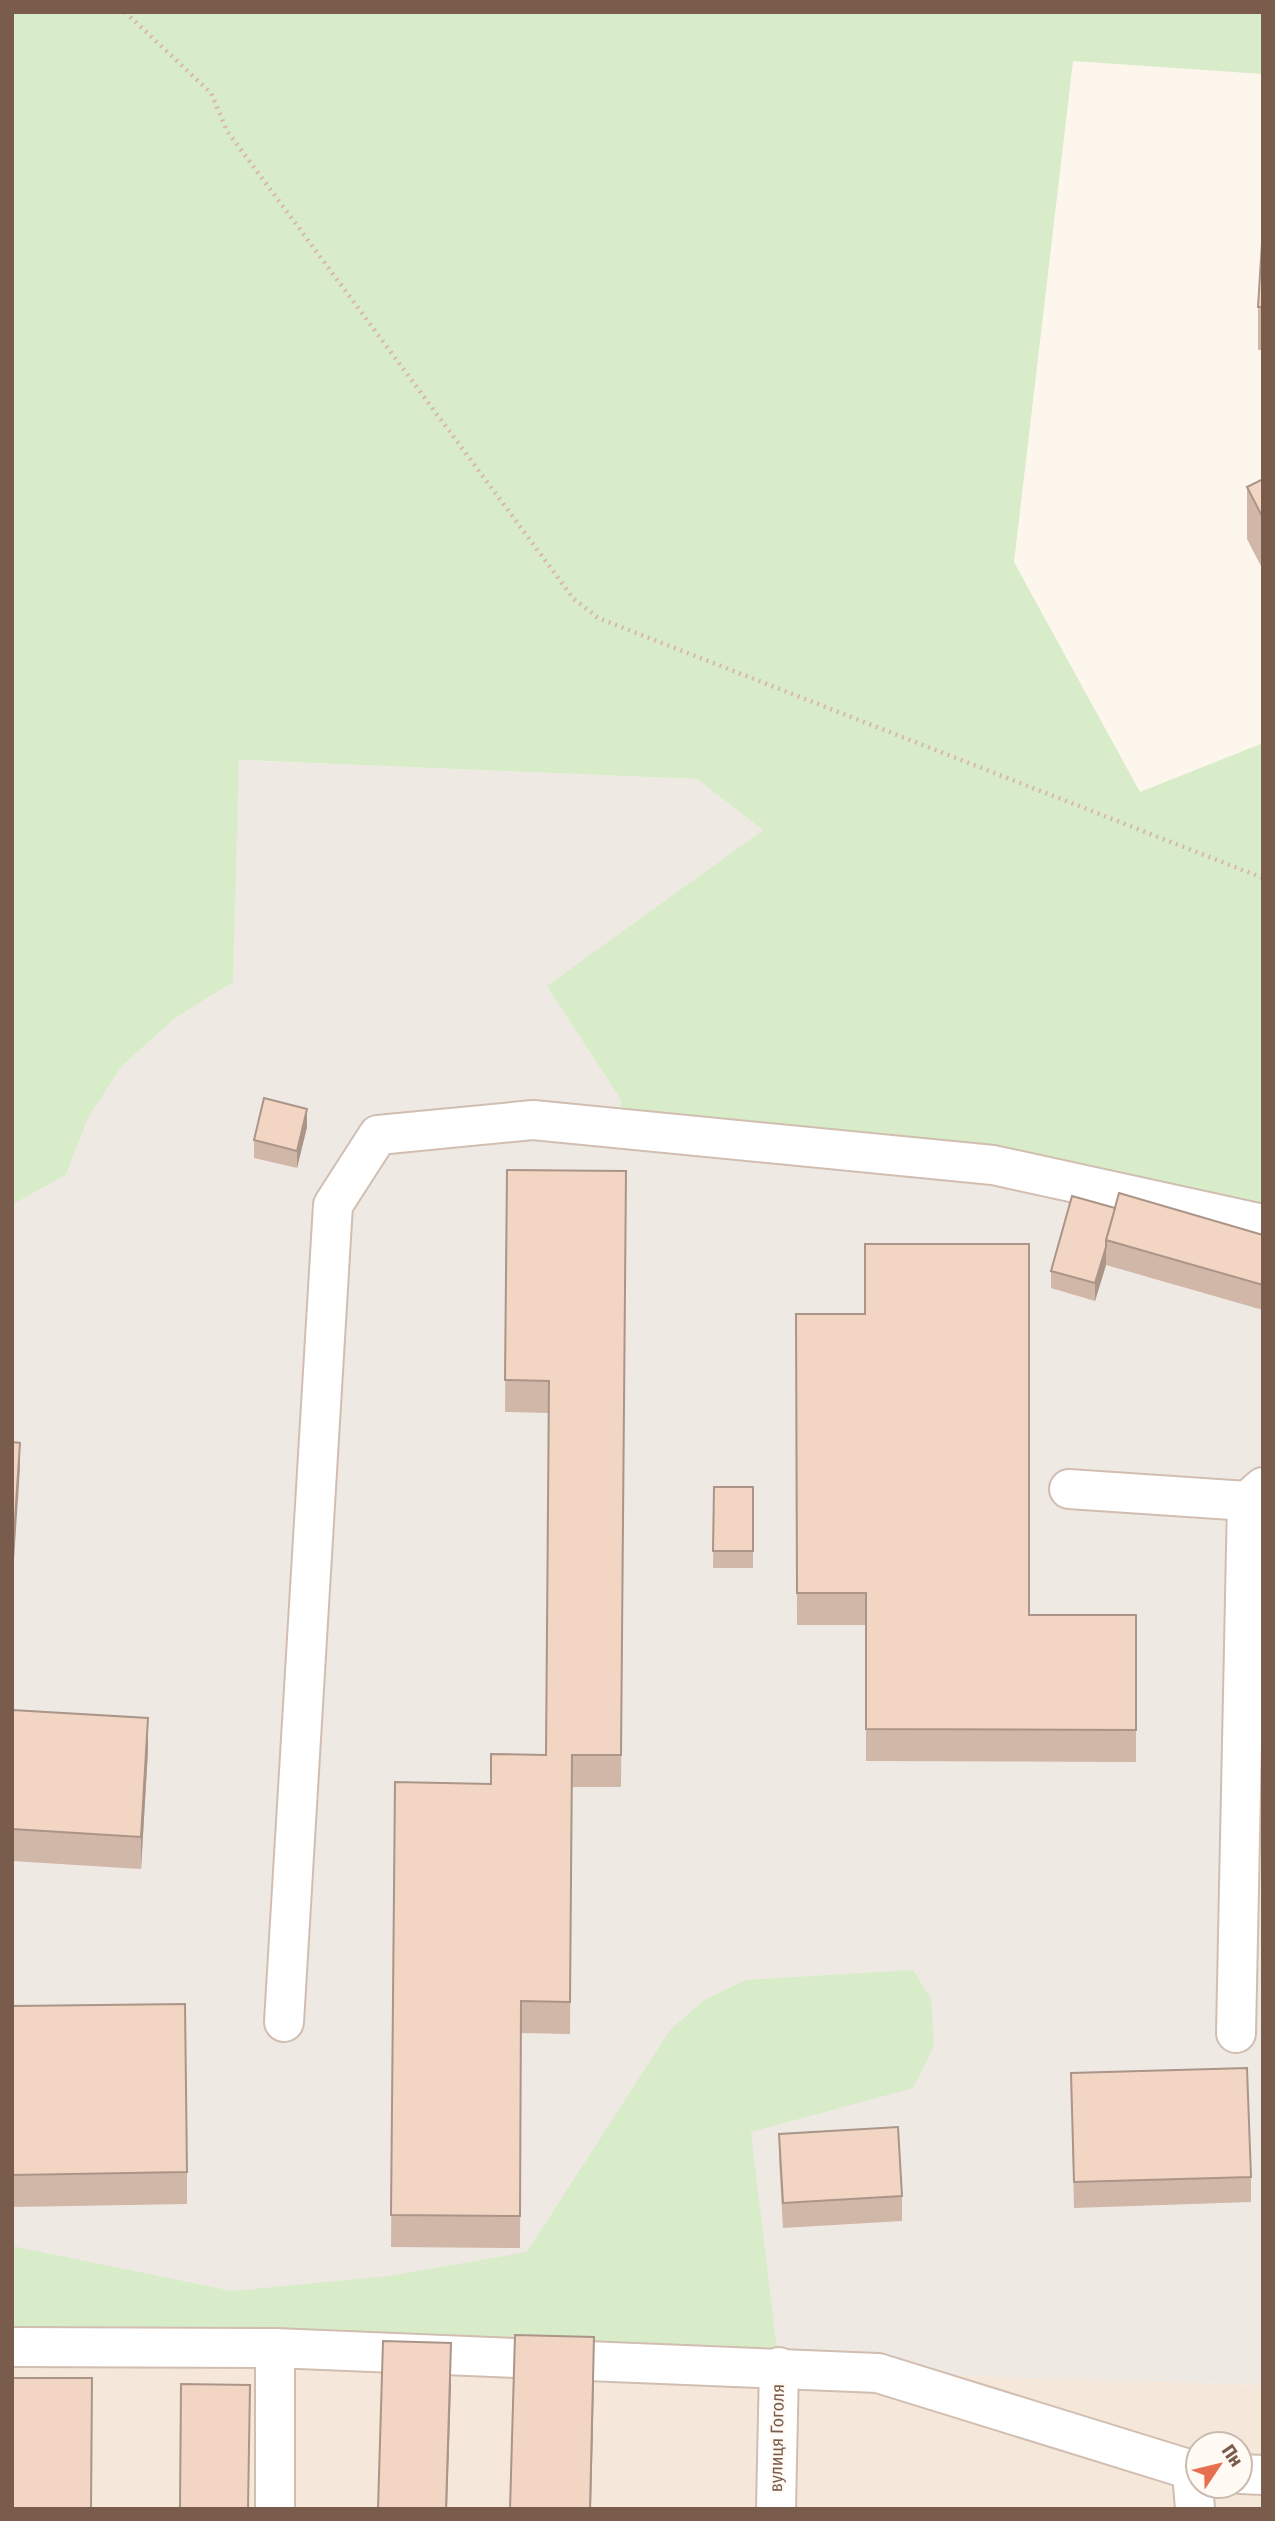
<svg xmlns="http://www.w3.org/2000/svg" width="1275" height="2521" viewBox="0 0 1275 2521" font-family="'Fira Sans Condensed',sans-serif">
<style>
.residential{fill:#f5e8da;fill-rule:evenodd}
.industrial{fill:#efe9e4}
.green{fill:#d8ecc9}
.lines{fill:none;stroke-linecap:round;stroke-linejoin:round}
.minor-casing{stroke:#d1beb0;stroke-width:42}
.path{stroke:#d9b8a5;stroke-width:4.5;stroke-dasharray:2 5;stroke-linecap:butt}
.minor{stroke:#fff;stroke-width:38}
.wall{fill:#d1b7a8}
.shaded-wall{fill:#aa9588}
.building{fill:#f3d5c3;stroke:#aa9588;stroke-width:2}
.labels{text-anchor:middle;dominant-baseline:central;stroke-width:5;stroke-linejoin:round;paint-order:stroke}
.street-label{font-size:18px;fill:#7a5c4d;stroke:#fffaf3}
</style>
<rect width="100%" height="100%" fill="#fdf6ec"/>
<path class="residential" d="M12,2347L1263,2385V2509H12ZM1198,2444H1240V2486H1198Z"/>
<polygon class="industrial" points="238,760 697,779 763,830 548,986 621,1100 1263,1224 1263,2385 12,2347 12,1205 66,1175 88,1118 122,1066 174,1019 233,982"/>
<g class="green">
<polygon points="12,12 1263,12 1263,74 1073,61 1014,562 1140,792 1263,743 1263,1224 620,1128 621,1100 547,986 763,830 697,779 239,760 233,982 174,1019 122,1066 88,1118 66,1175 12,1205"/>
<polygon points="913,1970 931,1999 934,2046 913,2088 751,2132 779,2367 12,2347 12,2246 232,2291 388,2276 527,2252 670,2030 704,2000 746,1980"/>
</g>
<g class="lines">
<defs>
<g id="minor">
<polyline points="1069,1489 1247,1501"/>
<polyline points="284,2022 333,1205 378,1135 533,1120 993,1165 1263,1224"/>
<polyline points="1236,2033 1247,1501 1263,1487"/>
<polyline points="12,2347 275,2348 878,2373 1198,2472"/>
<polyline points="275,2348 275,2509"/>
<polyline points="1192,2472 1195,2509"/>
<polyline points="1240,2474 1263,2475"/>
<polyline points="776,2509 779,2367"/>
</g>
</defs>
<use href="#minor" class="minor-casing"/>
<polyline class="path" points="125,12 211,93 227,131 573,598 598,618 1263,878"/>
<use href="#minor" class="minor"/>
</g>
<g class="wall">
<polygon points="1263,227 1263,350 1258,350 1258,307"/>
<polygon points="1263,479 1263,570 1247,539 1247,487"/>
<polygon points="307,1127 297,1168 254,1158 254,1140"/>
<polygon points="507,1170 626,1171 621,1787 572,1787 570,2034 521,2033 520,2248 391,2247 395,1782 491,1784 546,1755 549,1413 505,1412"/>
<polygon points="1115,1208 1263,1235 1263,1310 1106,1265 1095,1301 1051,1288 1051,1271"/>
<polygon points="796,1314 1029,1615 1136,1615 1136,1762 866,1761 866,1625 797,1625"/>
<polygon points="714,1487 753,1487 753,1568 713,1568"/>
<polygon points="12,1710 148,1750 141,1869 12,1861"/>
<polygon points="12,2006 187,2172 187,2204 12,2207"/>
<polygon points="1071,2073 1251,2177 1251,2202 1074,2208"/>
<polygon points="779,2134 902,2196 902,2221 783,2228 779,2159"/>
</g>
<g class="shaded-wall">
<polygon points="307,1109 307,1127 297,1168 297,1151"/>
<polygon points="1106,1247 1106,1265 1095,1301 1095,1283"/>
<polygon points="20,1443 20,1468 12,1590 12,1565"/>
<polygon points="148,1718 148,1750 141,1869 141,1837"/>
<polygon points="594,2337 594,2380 591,2509 590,2509"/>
<polygon points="451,2343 451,2386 447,2509 446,2509"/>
</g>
<g class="building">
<polygon points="1263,227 1263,307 1258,307"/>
<polygon points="1263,479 1263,518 1247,487"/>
<polygon points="264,1098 307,1109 297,1151 254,1140"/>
<polygon points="507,1170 626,1171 621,1755 572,1755 570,2002 521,2001 520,2216 391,2215 395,1782 491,1784 491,1754 546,1755 549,1381 505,1380"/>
<polygon points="1119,1193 1263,1235 1263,1285 1106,1240"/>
<polygon points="1072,1196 1115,1208 1106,1240 1106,1247 1095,1283 1051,1271"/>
<polygon points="865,1244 1029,1244 1029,1615 1136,1615 1136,1730 866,1729 866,1593 797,1593 796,1314 865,1314"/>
<polygon points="12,1442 20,1443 12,1565"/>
<polygon points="714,1487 753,1487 753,1551 713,1551"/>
<polygon points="12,1710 148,1718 141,1837 12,1829"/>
<polygon points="185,2004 187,2172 12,2175 12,2006"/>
<polygon points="1247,2068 1251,2177 1074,2182 1071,2073"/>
<polygon points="898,2127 902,2196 783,2203 779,2134"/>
<polygon points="515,2335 594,2337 590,2509 510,2509"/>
<polygon points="383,2341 451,2343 446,2509 378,2509"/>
<polygon points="12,2378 92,2378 91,2509 12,2509"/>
<polygon points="181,2384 250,2385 248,2509 180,2509"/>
</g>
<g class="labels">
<g class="street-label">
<text transform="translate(777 2438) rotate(-89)">вулиця Гоголя</text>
</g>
</g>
<rect width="1275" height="2521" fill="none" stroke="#7a5c4d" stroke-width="28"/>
<g transform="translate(1219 2465) rotate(55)"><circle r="33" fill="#fffaf3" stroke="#cabbb1" stroke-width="2"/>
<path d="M0-5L12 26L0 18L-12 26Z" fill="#e76f51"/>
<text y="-10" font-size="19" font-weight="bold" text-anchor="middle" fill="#7a5c4d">Пн</text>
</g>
</svg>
